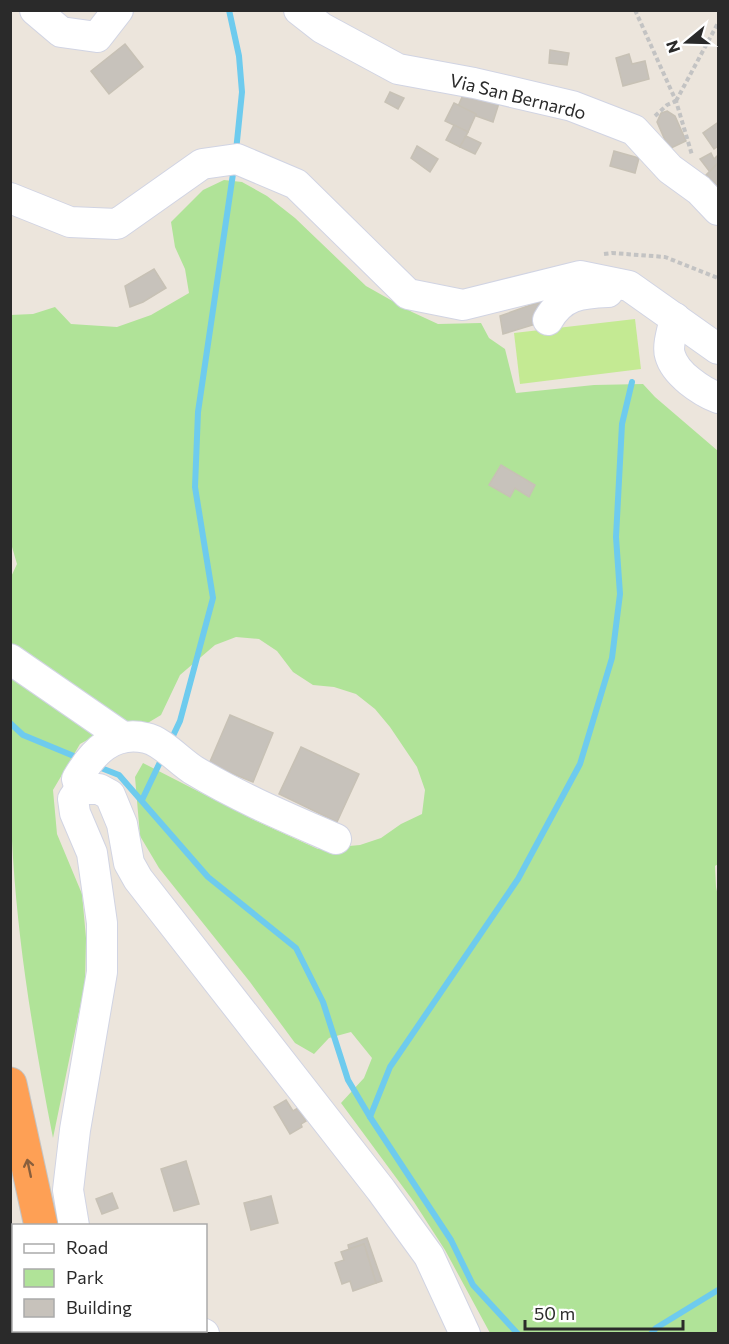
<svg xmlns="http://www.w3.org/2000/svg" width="729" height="1344" viewBox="0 0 729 1344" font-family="Commissioner,sans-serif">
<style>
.green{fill:#b0e398}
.pitch{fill:#c4ea93}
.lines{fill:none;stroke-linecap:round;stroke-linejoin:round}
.stream{stroke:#6ecbee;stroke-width:6}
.building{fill:#c7c2bb;stroke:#c7c1b5;stroke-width:1.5}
.minor-casing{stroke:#d1d4e3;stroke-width:32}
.highway-casing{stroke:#c3c3c3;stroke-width:35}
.path{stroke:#c3c3c3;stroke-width:4;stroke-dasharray:4.5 3;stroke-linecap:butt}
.minor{stroke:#fff;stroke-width:30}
.highway{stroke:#fea055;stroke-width:33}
.oneway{stroke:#895f3d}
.labels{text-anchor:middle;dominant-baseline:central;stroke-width:5;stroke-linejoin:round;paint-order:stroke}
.street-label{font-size:18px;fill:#2a2a2a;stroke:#fff}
</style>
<rect width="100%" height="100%" fill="#ece5dc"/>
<path class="green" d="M224,180L242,182L267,196L295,218L366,286L412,312L438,324L481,323L489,338L505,349L516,393L594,385L643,384L655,397L718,451V864L715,866L716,887L718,896V1333H490L445,1250L414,1202L341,1103L364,1078L372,1058L351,1032L329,1038L314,1054L295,1043L250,982L159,868L140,836L135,777L143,763L256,821L318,849L360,845L381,838L401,824L422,814L425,790L417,767L390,727L375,709L356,694L334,687L313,685L293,672L277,651L259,639L236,637L215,645L180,675L161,715L141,727L118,723L80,744L53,790L57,834L82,894L86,938L85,983L53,1138C35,1046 19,952 13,858C7,765 10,672 10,579L17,564L10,540V315L33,314L55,307L71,324L117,327L151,315L189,293L185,269L175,247L171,222L203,190Z"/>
<polygon class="pitch" points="635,319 641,369 520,384 514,333"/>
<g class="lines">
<g class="stream">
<polyline points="229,10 239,56 242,92 236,151"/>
<polyline points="10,723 23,735 81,759"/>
<polyline points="171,740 180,721 213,598 195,487 198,412 234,167"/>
<polyline points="96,766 119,775 208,877 296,948 323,1002 348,1080 370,1117 451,1240 473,1285 518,1334"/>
<polyline points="142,800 162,758"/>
<polyline points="370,1117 390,1067 518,879 580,764 612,658 620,594 616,537 622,424 632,382"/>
<polyline points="651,1334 656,1328 718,1290"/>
</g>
</g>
<g class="building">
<polygon points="125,44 143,67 109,94 91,71"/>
<polygon points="550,50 569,53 567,65 549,63"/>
<polygon points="629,54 632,64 645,61 649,79 623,86 616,58"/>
<polygon points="390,92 404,98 398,109 385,102"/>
<polygon points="463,95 499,103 493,122 476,116 476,114 458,106"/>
<polygon points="454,103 476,114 468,132 445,121"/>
<polygon points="667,111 675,116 686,141 669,149 657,122 661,113"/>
<polygon points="717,123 718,125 718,146 714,149 703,133"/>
<polygon points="454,125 468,132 460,147 446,140"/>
<polygon points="466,136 481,143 475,154 460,147"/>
<polygon points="417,146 438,159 430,172 411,158"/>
<polygon points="614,151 639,158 635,173 610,166"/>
<polygon points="711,153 714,159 718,155 718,163 710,172 700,159"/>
<polygon points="718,163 718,186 706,175"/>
<polygon points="154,269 166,288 143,302 130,307 125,286"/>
<polygon points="545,300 536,324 503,334 500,316"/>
<polygon points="501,465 535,485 529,497 515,488 510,497 489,485"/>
<polygon points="230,715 273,733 253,782 209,764"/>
<polygon points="301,747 359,774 337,822 279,794"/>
<polygon points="286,1100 293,1111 298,1108 306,1121 301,1124 302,1127 290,1134 274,1107"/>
<polygon points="186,1161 199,1204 174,1211 161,1169"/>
<polygon points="112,1193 118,1208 102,1214 96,1199"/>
<polygon points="271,1196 278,1223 251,1230 244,1203"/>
<polygon points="367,1238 382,1281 376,1283 364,1244 349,1249 348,1245"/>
<polygon points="364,1244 376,1283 353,1291 350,1281 342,1284 335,1263 344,1260 341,1252"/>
</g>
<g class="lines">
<defs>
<g id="minor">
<polyline points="35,10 61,32 97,37 118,10"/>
<polyline points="299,10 322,28 398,69 474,83 572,106 634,130 670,169 699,190 718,210"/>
<polyline points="10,198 70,222 117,224 202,164 237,159 296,184 408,294 463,305 580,276 629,286 718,349"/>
<path d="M675,318C673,328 667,346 670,355C675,374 701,391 718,398"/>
<path d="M548,320C562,295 581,293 608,292"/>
<polyline points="10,659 123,737"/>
<path d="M80,789L77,779C92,753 113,730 146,738C162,741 180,762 195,771C240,798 288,818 336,839"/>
<polyline points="74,1226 68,1190 75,1130 102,972 102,923 92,853 75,813 73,799 80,789 99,789 110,795 122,824 129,863 138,879 381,1190 429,1256 465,1334"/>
<polyline points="98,1330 99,1334"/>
<polyline points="195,1330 204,1334"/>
</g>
<g id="highway">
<polyline points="10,1084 41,1226"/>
<polyline points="10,1250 14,1267"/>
<polyline points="25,1330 25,1334"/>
<polyline points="64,1330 65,1334"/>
</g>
</defs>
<use href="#minor" class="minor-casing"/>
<use href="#highway" class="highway-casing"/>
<g class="path">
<polyline points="635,10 676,101 692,155"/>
<polyline points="676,101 718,23"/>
<polyline points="655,116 667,105 676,101"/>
<polyline points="604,254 612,253 665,257 718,278"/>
</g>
<use href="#minor" class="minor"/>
<use href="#highway" class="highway"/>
</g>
<defs><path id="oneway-shaft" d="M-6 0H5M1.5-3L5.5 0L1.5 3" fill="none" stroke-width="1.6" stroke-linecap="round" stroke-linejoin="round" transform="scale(1.5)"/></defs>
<use class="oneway" href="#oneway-shaft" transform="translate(29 1168) rotate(-102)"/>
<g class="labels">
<g class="street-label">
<text transform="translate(518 96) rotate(14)">Via San Bernardo</text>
</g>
</g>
<rect width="729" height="1344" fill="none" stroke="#2a2a2a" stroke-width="24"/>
<rect x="12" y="1224" width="195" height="108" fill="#ffffff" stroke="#aaaaaa" stroke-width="1.5"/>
<rect x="24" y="1244" width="30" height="9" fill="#ffffff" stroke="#aaaaaa" stroke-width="1.5"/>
<text x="66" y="1254" font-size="18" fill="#2a2a2a">Road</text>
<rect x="24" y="1269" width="30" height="18" fill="#b0e398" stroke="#aaaaaa" stroke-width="1.5"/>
<text x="66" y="1284" font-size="18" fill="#2a2a2a">Park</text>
<rect x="24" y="1299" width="30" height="18" fill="#c7c2bb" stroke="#aaaaaa" stroke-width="1.5"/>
<text x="66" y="1314" font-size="18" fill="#2a2a2a">Building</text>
<g transform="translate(687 42) rotate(251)" stroke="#ffffff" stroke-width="4.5" paint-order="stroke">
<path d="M0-4.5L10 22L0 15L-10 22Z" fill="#2a2a2a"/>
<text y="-9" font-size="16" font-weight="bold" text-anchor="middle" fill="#2a2a2a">N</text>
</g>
<path d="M525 1320v9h158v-9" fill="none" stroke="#2a2a2a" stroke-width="3"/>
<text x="534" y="1320" font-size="18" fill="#2a2a2a" stroke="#ffffff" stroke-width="4.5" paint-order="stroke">50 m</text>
</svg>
